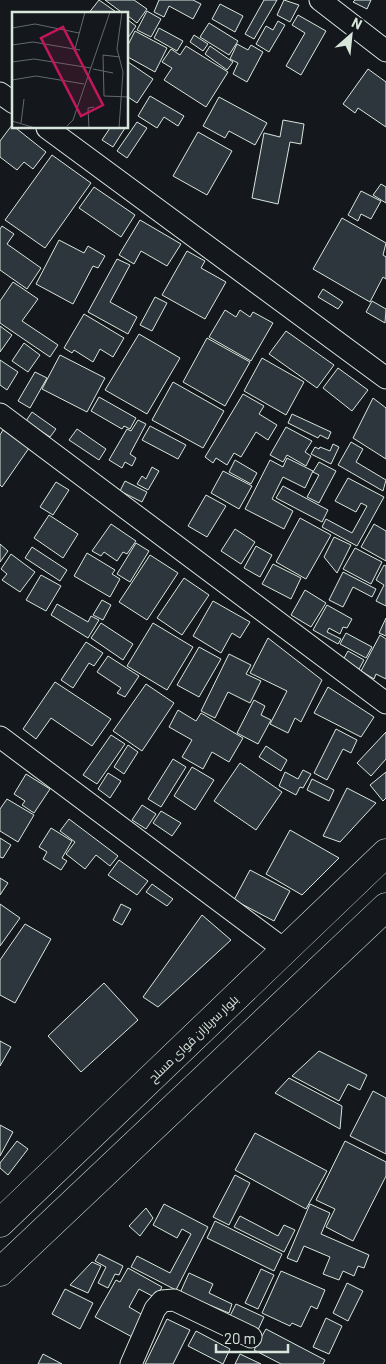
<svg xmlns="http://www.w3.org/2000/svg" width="386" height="1364" viewBox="0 0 386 1364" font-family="Barlow,Cairo,sans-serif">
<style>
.building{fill:#2c363c;stroke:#d8e6dc}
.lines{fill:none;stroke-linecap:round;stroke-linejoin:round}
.minor-casing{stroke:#d8e6dc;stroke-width:23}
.secondary-casing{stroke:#d8e6dc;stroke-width:29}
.minor{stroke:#14181c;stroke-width:21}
.secondary{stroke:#14181c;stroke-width:28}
.labels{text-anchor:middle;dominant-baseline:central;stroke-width:4;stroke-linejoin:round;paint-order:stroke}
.street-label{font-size:12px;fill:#d8e6dc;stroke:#14181c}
.inset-road{fill:none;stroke:#626a69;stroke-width:1}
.view{fill:#c2185b;fill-opacity:0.15;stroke:#c2185b;stroke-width:2.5}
.inset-edge{fill:none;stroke:#d8e6dc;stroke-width:2.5}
</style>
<rect width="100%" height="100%" fill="#14181c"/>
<g class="building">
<polygon points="99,0 119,14 88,14"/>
<polygon points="105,0 134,0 147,9 137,23 128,16 128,14 124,14"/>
<polygon points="159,0 193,0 201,4 193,19 169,6 164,17 154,12"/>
<polygon points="264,0 277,0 254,39 245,34"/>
<polygon points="284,0 299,5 290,22 277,15"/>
<polygon points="355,0 371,0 367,9 353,2"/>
<polygon points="220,4 243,16 235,32 212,19"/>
<polygon points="147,11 161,19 151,37 137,30"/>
<polygon points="298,15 326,31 301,75 286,66 305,33 292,25"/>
<polygon points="128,20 136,26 128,38"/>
<polygon points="278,21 285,25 269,52 256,44 266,26 273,30"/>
<polygon points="209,23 238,41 229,55 200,37"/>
<polygon points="159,28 183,41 177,51 154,38"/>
<polygon points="135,31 167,48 155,72 128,57 128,45"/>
<polygon points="194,35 208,44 203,51 190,42"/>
<polygon points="237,44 248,50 251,45 263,52 247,82 233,74 238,63 230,59"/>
<polygon points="186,46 228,72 206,107 164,80 172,68 162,62 171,49 180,55"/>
<polygon points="210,46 233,62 227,70 205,54"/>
<polygon points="128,62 153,79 137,103 128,97"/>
<polygon points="368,69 386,82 386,127 358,108 355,113 343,104"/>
<polygon points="150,96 184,116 178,126 164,117 157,128 138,116"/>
<polygon points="219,97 267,123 255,145 229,131 225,138 203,126"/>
<polygon points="283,120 304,124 301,144 290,142 278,204 252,198 264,133 280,137"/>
<polygon points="137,122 147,128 127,158 117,151"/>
<polygon points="12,125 46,152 33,169 24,162 17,170 0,157 0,141"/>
<polygon points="110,128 125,128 113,147 102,140"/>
<polygon points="198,132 232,151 207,195 173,176"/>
<polygon points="52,155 91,183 45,248 5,220"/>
<polygon points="381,184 386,187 386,203 373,195"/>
<polygon points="94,187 135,215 121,237 79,208"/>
<polygon points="361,191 381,201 371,219 361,214 358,221 348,215"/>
<polygon points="342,218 386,243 383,255 386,257 386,279 383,277 370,302 313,269"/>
<polygon points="140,220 181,244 167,266 141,251 134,264 119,255"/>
<polygon points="2,226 14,234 7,244 41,268 27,289 0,270 0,229"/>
<polygon points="59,240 84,253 88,246 105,256 98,268 93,266 73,304 36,284"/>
<polygon points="187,251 205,261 201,268 226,282 205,319 162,295"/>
<polygon points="117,259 130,265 110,302 137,317 128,334 88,312"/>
<polygon points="13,282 38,299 22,321 58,345 50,357 0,323 0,301"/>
<polygon points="323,289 343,302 338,309 318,297"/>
<polygon points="155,297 167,303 152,331 140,325"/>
<polygon points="372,301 386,309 385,323 366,312"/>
<polygon points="225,310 236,317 240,310 250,317 253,312 273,323 251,361 209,337"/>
<polygon points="84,314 124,338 113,357 100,349 93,362 74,350 72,353 64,348"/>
<polygon points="0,326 12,335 0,352"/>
<polygon points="286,331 334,365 317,388 269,354"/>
<polygon points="139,334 180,358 147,414 105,390"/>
<polygon points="207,338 250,362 225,406 183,382"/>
<polygon points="24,343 40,355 28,372 12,361"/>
<polygon points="60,355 105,378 87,412 42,389"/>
<polygon points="262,358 304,382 286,415 244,391"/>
<polygon points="0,360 18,372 7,390 0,385"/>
<polygon points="338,368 368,390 352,411 323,388"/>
<polygon points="35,372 47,378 30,408 18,401"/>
<polygon points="173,382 224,411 203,448 152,420"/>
<polygon points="243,394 264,406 259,414 277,425 268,440 256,432 241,457 234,453 227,465 216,458 213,463 205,457"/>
<polygon points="99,397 136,418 130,429 124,426 122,429 91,411"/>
<polygon points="373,398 386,408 386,459 353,438"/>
<polygon points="32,412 56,429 50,437 26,421"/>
<polygon points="292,414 331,432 328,439 320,435 318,438 288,423"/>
<polygon points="138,420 146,424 130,454 136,458 132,466 125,462 122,468 109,460 127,429 131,431"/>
<polygon points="150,426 186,445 178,459 142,440"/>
<polygon points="286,427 312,441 305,452 311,456 306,466 287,455 283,462 270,455"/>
<polygon points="77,429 106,449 99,460 69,440"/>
<polygon points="3,430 29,448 2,487 0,485 0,435"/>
<polygon points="351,442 363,449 356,462 386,480 383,491 338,465"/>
<polygon points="333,444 339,447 331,464 311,454 315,447 319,449 320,447 330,451"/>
<polygon points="287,458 313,471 305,488 283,477 272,499 293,511 284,529 245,509 270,460 283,467"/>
<polygon points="235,460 257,473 251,484 229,472"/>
<polygon points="319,462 336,471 319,503 307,497 319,475 313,472"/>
<polygon points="152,467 159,471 148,490 137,484 142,476 146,479"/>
<polygon points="223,471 252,486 239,509 211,493"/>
<polygon points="348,478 384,497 357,546 322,527 326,519 352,533 367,506 361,503 356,512 335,501"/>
<polygon points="125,481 147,492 142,502 120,491"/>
<polygon points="56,482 69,490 53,515 40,507"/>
<polygon points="283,486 328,510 322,522 276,498"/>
<polygon points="206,495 226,506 207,537 188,526"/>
<polygon points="49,515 78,534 63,558 34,538"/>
<polygon points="300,518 331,535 306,579 276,562"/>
<polygon points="111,524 136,541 127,554 123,552 117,561 104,552 101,556 92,551"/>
<polygon points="374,524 386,531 386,561 361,547"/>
<polygon points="235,529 255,542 241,564 221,551"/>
<polygon points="334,537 351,545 337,573 324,557"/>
<polygon points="136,543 149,551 130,582 117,574"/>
<polygon points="0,544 8,551 0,562"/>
<polygon points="256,546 272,555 260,577 244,568"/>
<polygon points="32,547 67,570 60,581 25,558"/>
<polygon points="355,548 382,562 371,584 343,569"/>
<polygon points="87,553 115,570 112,574 120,579 110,597 74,576"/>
<polygon points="11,554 35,572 20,592 2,580 7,574 1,569"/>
<polygon points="150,555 178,573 147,620 119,602"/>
<polygon points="273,564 301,578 291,599 262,584"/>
<polygon points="384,565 386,566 386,606 376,601 384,585 376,580"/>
<polygon points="343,572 376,589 372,597 353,587 343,607 329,600"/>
<polygon points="41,575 61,586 46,611 26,600"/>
<polygon points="184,578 209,595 182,635 157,618"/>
<polygon points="305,590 326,603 311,627 291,615"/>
<polygon points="102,600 111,605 103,620 93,615"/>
<polygon points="213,601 250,622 240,638 232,633 221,653 193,636"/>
<polygon points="57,604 88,622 91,616 99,620 88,638 51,615"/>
<polygon points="327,605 352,619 347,628 343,627 340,634 329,628 327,632 341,639 338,644 313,630"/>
<polygon points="386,618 386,636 379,633"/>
<polygon points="101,623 133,644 123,660 91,638"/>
<polygon points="153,623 193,647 167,690 127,666"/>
<polygon points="346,633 372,647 366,658 340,644"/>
<polygon points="380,635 386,639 386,679 376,674 374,679 361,671"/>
<polygon points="268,638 322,680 301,722 295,718 288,733 270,724 287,691 250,673"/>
<polygon points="86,642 103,653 94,666 89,663 73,688 61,680"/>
<polygon points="199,647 221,659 199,697 177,685"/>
<polygon points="348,651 364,660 359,669 343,660"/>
<polygon points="229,654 251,665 246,674 261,681 250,703 228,692 215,718 201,711"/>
<polygon points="108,656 139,676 125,697 117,693 121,688 97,672"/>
<polygon points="55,682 111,719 92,746 51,718 36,739 23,729"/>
<polygon points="146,684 174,703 142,751 113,731"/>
<polygon points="328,687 374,717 361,737 314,713"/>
<polygon points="254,700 265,706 261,715 271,720 258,744 237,733"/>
<polygon points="178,710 196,721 201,713 243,738 229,762 212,752 203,769 182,757 192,740 169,727"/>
<polygon points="336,729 357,740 351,753 343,749 327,780 314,773"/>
<polygon points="386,732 386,759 371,776 357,763"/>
<polygon points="111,735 125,744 97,784 83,775"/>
<polygon points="128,745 138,752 124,774 114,767"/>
<polygon points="266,746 287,760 281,771 259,757"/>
<polygon points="173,759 186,767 161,807 148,799"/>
<polygon points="240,763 282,792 256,830 214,801"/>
<polygon points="192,767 214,780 195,810 174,796"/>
<polygon points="303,770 311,774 303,788 300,787 296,795 279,786 285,772 298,779"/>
<polygon points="386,772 386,798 383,801 370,785"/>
<polygon points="108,773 121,781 110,798 98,789"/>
<polygon points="26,774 50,789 34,813 22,805 25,801 14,794"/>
<polygon points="312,779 334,790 329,801 307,790"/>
<polygon points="347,788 376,803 340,842 323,836"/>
<polygon points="7,799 34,815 18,842 0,831 0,809"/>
<polygon points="142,805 156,814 146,829 132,820"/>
<polygon points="161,811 181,823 172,836 153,823"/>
<polygon points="69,819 118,856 110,866 96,855 85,869 66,854 75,842 60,831"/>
<polygon points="51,828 72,841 62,858 67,861 61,870 43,859 47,852 39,847"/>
<polygon points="290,830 339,858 302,895 266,874"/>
<polygon points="0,838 11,845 3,858 0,857"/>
<polygon points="119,860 148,881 137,895 108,875"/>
<polygon points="250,870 290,891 274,921 234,900"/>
<polygon points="0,878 8,883 0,895"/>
<polygon points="152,884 173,899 167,906 146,892"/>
<polygon points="0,904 20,918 0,946"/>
<polygon points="121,904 131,909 122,925 113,920"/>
<polygon points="202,915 231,940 158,1007 143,997"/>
<polygon points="25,924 51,939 15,1003 0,995 0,960"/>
<polygon points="104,983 138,1020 81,1072 48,1036"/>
<polygon points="0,1041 11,1047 0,1066"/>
<polygon points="319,1051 367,1075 360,1090 348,1084 339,1101 292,1076"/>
<polygon points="289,1078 342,1106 340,1129 275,1093"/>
<polygon points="373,1091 386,1098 386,1154 350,1136"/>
<polygon points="0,1125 13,1132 0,1156"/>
<polygon points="255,1133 327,1171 306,1209 235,1170"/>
<polygon points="17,1141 28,1149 8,1175 0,1168 0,1163"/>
<polygon points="345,1141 386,1162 386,1176 353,1241 326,1227 335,1209 316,1200"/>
<polygon points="235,1175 250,1183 229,1225 213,1217"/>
<polygon points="164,1204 208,1227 176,1290 131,1267 137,1256 170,1273 191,1234 182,1229 177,1238 153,1225"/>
<polygon points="310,1204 330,1213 321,1234 369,1255 364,1268 358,1266 354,1276 343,1271 339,1280 323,1274 330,1257 304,1246 297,1262 287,1258"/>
<polygon points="146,1208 153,1218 140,1236 129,1226"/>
<polygon points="240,1216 278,1236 284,1225 295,1230 284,1252 234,1227"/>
<polygon points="215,1221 282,1254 274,1271 207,1238"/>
<polygon points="99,1254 123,1266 119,1275 115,1274 108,1288 98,1283 106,1267 95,1261"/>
<polygon points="92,1262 101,1266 88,1293 70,1285"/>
<polygon points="128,1268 162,1287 156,1298 139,1289 129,1307 146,1317 134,1338 95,1317 116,1280 120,1282"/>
<polygon points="261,1269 274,1275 258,1309 245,1303"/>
<polygon points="281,1271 325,1290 317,1309 311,1306 301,1327 292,1323 290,1326 262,1313"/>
<polygon points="189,1273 213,1284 209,1293 232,1304 229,1313 180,1293"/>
<polygon points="347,1283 363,1291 348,1321 333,1313"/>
<polygon points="65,1289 93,1303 80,1329 52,1314"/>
<polygon points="236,1304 264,1317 257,1332 229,1318"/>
<polygon points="326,1318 342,1326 329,1354 313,1347"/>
<polygon points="167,1319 190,1330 173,1364 145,1364"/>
<polygon points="266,1329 325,1360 323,1364 281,1364 254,1350"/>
<polygon points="196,1331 230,1349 223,1364 188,1346"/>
<polygon points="43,1354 62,1364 38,1364"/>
<polygon points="240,1354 261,1364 235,1364"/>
</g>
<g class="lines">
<defs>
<g id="minor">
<polyline points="320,0 386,51"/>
<polyline points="0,93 14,103"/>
<polyline points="47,128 386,378"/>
<polyline points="0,414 386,703"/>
<polyline points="0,737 285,950"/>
<polyline points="131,1364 155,1309 162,1301 174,1300 251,1337"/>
</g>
<g id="secondary">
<polyline points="0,1223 386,853"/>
<polyline points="0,1272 386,907"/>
</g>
</defs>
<use href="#minor" class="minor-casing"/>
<use href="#secondary" class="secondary-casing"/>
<use href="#minor" class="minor"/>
<use href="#secondary" class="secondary"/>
</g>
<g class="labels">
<g class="street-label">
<text transform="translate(193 1038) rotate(-44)">بلوار سربازان قوای مسلح</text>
</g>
</g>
<g transform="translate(12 12)">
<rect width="116" height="116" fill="#14181c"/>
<path class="inset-road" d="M0,16L23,12L67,21M0,33L21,30L68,38M63,37L73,0M108,45L91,43L92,84L117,85M0,50L22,47L79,56M81,57L101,61M0,68L24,64L72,72M0,109L23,116M9,111L12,87M55,114L61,108L98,0M77,116L76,96L82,95M107,116L111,60L105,37L110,0"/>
<path class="view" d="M51,15L91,93L69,104L29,26Z"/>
<rect width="116" height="116" class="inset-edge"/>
</g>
<g transform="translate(351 35) rotate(27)" stroke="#14181c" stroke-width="4" paint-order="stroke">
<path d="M0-4L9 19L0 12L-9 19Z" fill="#d8e6dc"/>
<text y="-8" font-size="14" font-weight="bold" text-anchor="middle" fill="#d8e6dc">N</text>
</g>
<path d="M216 1344v8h72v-8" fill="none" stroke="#d8e6dc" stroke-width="2.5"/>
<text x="224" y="1344" font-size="15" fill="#d8e6dc" stroke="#14181c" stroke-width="4" paint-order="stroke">20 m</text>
</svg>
